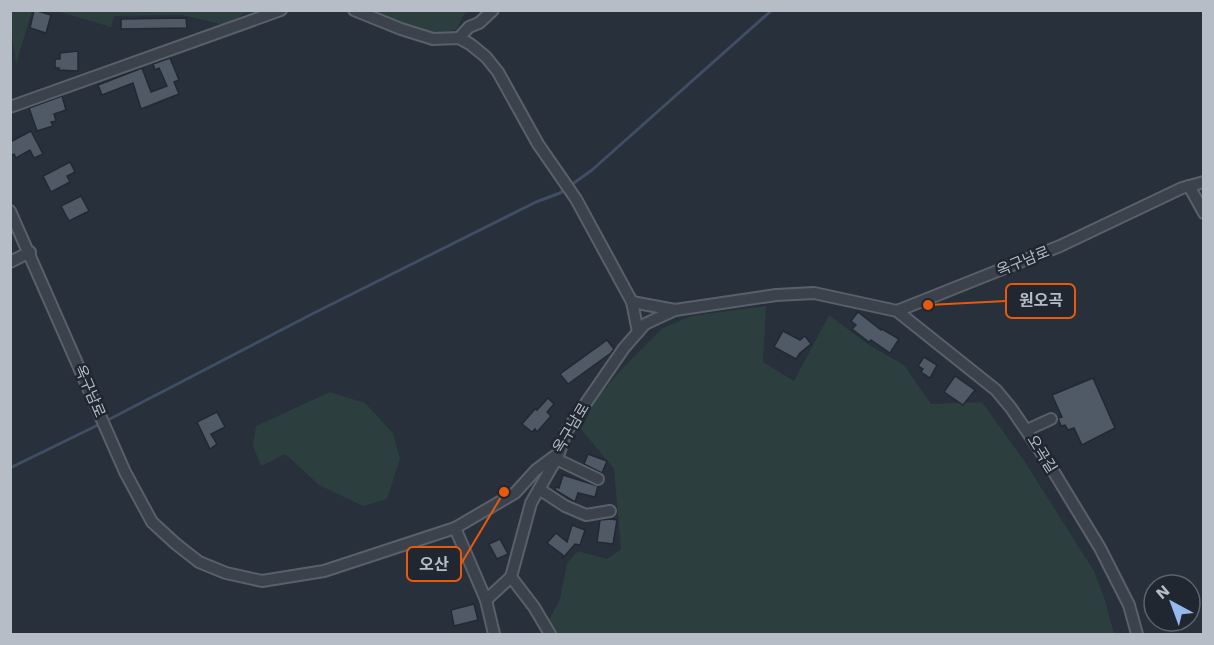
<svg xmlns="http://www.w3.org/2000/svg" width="1214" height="645" viewBox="0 0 1214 645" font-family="'Work Sans','Noto Sans KR',sans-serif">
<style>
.green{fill:#2c3e3e}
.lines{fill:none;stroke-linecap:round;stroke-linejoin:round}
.stream{stroke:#3f4e62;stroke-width:3}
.building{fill:#505a67;stroke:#222933;stroke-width:1.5}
.minor-casing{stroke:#59606a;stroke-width:14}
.minor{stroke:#3b424c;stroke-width:10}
.labels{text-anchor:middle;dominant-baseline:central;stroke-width:5;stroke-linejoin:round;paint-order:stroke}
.street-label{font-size:15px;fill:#b7bdc7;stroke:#202731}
.leader{fill:none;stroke:#e8590c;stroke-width:2}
.callout-dot{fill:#e8590c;stroke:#202731;stroke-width:2}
.callout{fill:#202731;stroke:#e8590c;stroke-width:2}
.callout-label{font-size:16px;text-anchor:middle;font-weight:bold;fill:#b7bdc7}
</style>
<rect width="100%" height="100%" fill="#27303b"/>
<g class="green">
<polygon points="10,11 32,11 16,64 11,29"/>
<polygon points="56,11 257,11 246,13 224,25 182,15 114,16 111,27"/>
<polygon points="367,11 468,11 463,16 457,29 438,36"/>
<polygon points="766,306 763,362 794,381 829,315 869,345 904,365 931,404 982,402 1023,459 1094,571 1105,600 1114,634 556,634 549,620 560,599 567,563 578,551 607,559 621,549 614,469 581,429 595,401 619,372 663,328 691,316"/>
<polygon points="330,392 365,403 393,433 400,459 387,499 363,506 319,485 285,454 261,466 253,446 256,426"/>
</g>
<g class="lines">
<g class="stream">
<polyline points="106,421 314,313 536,202 560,193 592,170 772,10"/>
<polyline points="10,468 100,424"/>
</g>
</g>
<g class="building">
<polygon points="34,10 51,15 46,33 30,28"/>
<polygon points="186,18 187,28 121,29 121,19"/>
<polygon points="78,51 78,71 59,70 59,68 55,68 55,59 60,59 60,53"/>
<polygon points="170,58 179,80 174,82 179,94 141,109 133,83 102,95 98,85 142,68 151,92 167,86 159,68 155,70 153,64"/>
<polygon points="62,96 66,110 54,114 56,121 51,122 53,126 37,131 29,108"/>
<polygon points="31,131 43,154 34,158 30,150 16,158 14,154 10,156 10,142"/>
<polygon points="70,162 75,172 67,176 70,182 51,192 43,176"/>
<polygon points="81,196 89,211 69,221 61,206"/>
<polygon points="858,312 881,330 882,329 899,339 890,353 871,340 869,342 852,329 856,325 851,321"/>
<polygon points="783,331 800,340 805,336 811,344 800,353 796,359 774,347"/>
<polygon points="607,340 614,349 611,353 568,384 560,374"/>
<polygon points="924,357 937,365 930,378 921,372 923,369 918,366"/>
<polygon points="955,376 975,390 963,405 944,392"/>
<polygon points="1093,378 1115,428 1082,445 1074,428 1068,430 1065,425 1061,426 1058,418 1062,417 1052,395"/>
<polygon points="548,398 554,404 547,412 551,416 537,432 535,429 532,432 522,424 535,409 537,410"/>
<polygon points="217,412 225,427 211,434 217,444 210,449 197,422"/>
<polygon points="588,454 607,461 602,473 584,464"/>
<polygon points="563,475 598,486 595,497 578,493 575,502 555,490 556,487 559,488"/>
<polygon points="610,519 617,520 613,544 597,542 600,520"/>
<polygon points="572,525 585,530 580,545 575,544 562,559 563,555 547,543 556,533 567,542"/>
<polygon points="500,539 508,554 497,559 489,544"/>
<polygon points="474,604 478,620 454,626 451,610"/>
</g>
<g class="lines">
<defs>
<g id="minor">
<polyline points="354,10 401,29 433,39 459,38 470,44 486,57 498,72 538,144 576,199 632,302 638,332"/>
<polyline points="459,38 469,27 479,23 493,10"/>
<polyline points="10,107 281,10"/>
<polyline points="1189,186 1204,213"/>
<polyline points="10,211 125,472 152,522 176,544 199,562 226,573 262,581 324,571 455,528 515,493 536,470 559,453 566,432 624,348 645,324 675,310 776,295 814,293 897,311 1060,246 1182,188 1204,182"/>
<polyline points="10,262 30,252"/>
<polyline points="632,302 675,310"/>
<polyline points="897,311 996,390 1011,408 1049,464 1100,548 1129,605 1137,634"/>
<polyline points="1027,430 1051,419"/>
<polyline points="556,459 598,479"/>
<polyline points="539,489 565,506 586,515 610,511"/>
<polyline points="455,528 486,600 494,634"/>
<polyline points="486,600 511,577"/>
<polyline points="550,634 534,607 511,577 531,503 558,456"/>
</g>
</defs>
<use href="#minor" class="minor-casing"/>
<use href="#minor" class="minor"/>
</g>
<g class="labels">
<g class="street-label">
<text transform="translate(1023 261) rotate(-22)">옥구남로</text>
<text transform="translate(90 391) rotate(67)">옥구남로</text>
<text transform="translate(571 428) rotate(-59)">옥구남로</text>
<text transform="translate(1042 454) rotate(58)">오곡길</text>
</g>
</g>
<path class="leader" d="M928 305L1006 301M504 492L461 564"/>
<g class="callout-dot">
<circle cx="928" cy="305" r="6"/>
<circle cx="504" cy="492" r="6"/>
</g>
<g class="callout">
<rect x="1006" y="284" width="69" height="34" rx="6"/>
<rect x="407" y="547" width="54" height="34" rx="6"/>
</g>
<g class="callout-label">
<text x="1041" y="306">원오곡</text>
<text x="434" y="570">오산</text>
</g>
<rect width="1214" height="645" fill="none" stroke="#b7bdc7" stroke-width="24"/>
<g transform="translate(1172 603) rotate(319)"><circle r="28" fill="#202731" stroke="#5c636d" stroke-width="1.5"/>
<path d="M0-4.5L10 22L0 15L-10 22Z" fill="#97b8ec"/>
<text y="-9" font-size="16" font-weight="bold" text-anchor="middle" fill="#b7bdc7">N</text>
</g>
</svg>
